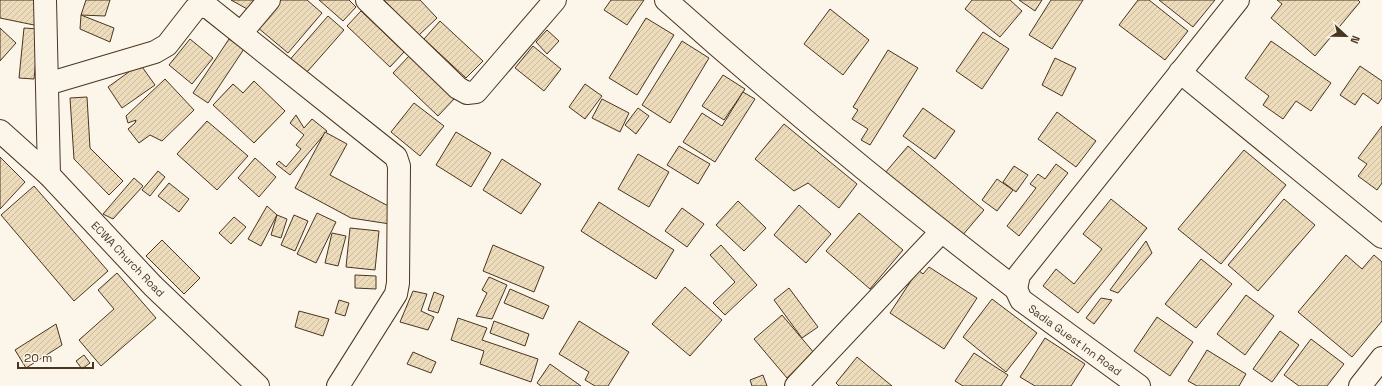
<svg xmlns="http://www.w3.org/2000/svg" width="1382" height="386" viewBox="0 0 1382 386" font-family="'Space Grotesk',sans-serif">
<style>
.building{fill:url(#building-hatch);stroke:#4a3520}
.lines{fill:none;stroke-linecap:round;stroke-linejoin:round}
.minor-casing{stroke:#4a3520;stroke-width:24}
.minor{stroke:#fbf6e9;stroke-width:22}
.labels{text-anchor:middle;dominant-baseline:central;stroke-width:3;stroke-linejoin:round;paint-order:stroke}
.street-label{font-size:11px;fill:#4a3520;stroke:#fbf6e9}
</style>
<defs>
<pattern id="building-hatch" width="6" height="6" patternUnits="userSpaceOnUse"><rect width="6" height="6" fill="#ecdcbc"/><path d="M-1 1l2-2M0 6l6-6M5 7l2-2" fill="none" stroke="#ccbda1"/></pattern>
</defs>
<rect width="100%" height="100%" fill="#fbf6e9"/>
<g class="building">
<polygon points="0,0 40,0 34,25 0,18"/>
<polygon points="86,0 110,0 105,16 81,15"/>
<polygon points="231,0 255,0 249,10"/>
<polygon points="280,0 307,0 322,13 288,53 257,27"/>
<polygon points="319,0 349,0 356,7 343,21"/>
<polygon points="384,0 420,0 437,18 419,35"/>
<polygon points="611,0 644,0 627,25 604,10"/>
<polygon points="972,0 1010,0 1022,11 1000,37 965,9"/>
<polygon points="1019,0 1042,0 1035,11"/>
<polygon points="1051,0 1083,0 1052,49 1029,35"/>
<polygon points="1138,0 1149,0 1188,31 1165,60 1119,25"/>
<polygon points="1159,0 1215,0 1193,27"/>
<polygon points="1277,0 1358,0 1360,2 1315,56 1271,18 1282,4"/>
<polygon points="830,9 869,40 843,75 804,44"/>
<polygon points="361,11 404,52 390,67 347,26"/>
<polygon points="81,15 114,28 110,42 80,29"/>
<polygon points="328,16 344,30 300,80 287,63"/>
<polygon points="646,18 674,35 637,95 609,78"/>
<polygon points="440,21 483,61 466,78 424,39"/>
<polygon points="0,28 16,43 0,61"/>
<polygon points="24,28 39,29 34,79 19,78"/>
<polygon points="547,30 559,41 547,54 536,42"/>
<polygon points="983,32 1009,49 982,89 956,71"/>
<polygon points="190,39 213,58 192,84 169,65"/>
<polygon points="229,39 244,49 208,103 193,93"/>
<polygon points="682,41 709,58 670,123 642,105"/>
<polygon points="1271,41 1331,83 1311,111 1296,101 1283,119 1263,105 1269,96 1245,78"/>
<polygon points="533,46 561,69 544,91 515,68"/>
<polygon points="888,50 918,68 870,145 861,140 868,129 852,119 858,110 853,107"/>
<polygon points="410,55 455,98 438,116 393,73"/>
<polygon points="1055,58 1076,68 1062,96 1042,85"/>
<polygon points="140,64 155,85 122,108 108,87"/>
<polygon points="1360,66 1382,81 1382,98 1378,104 1363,93 1355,105 1340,95"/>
<polygon points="723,75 745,89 724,120 702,106"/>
<polygon points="165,79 194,110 162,141 150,135 139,143 128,129 135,123 136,120 128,123 126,116"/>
<polygon points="254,81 285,111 254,143 213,105 233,84 243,93"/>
<polygon points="585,84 602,96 585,119 569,107"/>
<polygon points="743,92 755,99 715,162 683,142 702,113 722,126"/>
<polygon points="87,97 90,148 123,181 109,195 74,159 70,98"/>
<polygon points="602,99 629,113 620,132 592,118"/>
<polygon points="414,103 444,126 420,156 391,132"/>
<polygon points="638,108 649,116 636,134 625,125"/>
<polygon points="923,108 955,131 935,159 903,136"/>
<polygon points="1057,112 1096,141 1076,167 1038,139"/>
<polygon points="296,115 304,128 312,119 327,131 290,175 276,164 279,161 286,167 301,149 296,145 304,135 290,123"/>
<polygon points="207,121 248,156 217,190 177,154"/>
<polygon points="784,124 857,184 839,208 808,183 794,191 755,159"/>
<polygon points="1382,126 1382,183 1377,190 1358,176 1367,164 1358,158"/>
<polygon points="325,132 347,144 330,175 392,208 390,224 351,218 295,188"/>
<polygon points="456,132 491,153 471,187 436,165"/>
<polygon points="679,146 710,164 698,184 667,165"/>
<polygon points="908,146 984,210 961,237 885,173"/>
<polygon points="1244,150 1286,185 1221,264 1178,229"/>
<polygon points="638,154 669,172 649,207 618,189"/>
<polygon points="0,157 25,182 0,209"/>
<polygon points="255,158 276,177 259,197 238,178"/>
<polygon points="502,159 541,184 521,214 483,190"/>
<polygon points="1056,164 1068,173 1019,236 1007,226 1036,188 1030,184 1038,174 1045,179"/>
<polygon points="1014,166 1028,175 1016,192 1003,182"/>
<polygon points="158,171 165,177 150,196 142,190"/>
<polygon points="134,178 143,186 113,219 103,214"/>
<polygon points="997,179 1013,190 997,211 982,200"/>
<polygon points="169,183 189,199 179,212 158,196"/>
<polygon points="34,186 108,271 74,301 1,215"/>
<polygon points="1111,199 1147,228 1078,313 1043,286 1056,269 1074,284 1102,249 1083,234"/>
<polygon points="1284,199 1315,225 1258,291 1228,265"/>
<polygon points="738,201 766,228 744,251 716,225"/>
<polygon points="599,202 674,250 656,279 581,231"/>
<polygon points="799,205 831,234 806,263 774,235"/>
<polygon points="267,206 277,215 261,246 248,239"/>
<polygon points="682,208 704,224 687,247 665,231"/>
<polygon points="317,213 336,222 316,263 297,254"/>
<polygon points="859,213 903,250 870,289 826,251"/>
<polygon points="277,215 287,219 281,238 271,235"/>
<polygon points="294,215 308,221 295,251 281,245"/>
<polygon points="234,217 246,227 231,244 219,233"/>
<polygon points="350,228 379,231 375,270 346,267"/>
<polygon points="332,233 346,236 338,266 325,263"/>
<polygon points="162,240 200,278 184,294 146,256"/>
<polygon points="1146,241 1152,253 1118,293 1110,290"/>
<polygon points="493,245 544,267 534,292 483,271"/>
<polygon points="721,245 757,285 725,315 713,303 735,282 710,255"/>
<polygon points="1346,255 1362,269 1374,255 1382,262 1382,321 1352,357 1298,312"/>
<polygon points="1201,259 1232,284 1196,328 1165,304"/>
<polygon points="929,267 977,298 944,349 890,313 918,270 923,274"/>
<polygon points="117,273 156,318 101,366 79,340 114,309 98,290"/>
<polygon points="355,275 376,276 376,289 355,288"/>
<polygon points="489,277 507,285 492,319 476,316 487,293 482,290"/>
<polygon points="685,287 722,320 690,356 652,324"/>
<polygon points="789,288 818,327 802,338 774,300"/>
<polygon points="510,289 549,306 543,319 504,303"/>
<polygon points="413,291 427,294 421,311 434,317 428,330 400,322"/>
<polygon points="434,292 444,296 438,313 428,310"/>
<polygon points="1246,295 1274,316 1245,355 1217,334"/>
<polygon points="1101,298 1112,300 1094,324 1086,318"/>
<polygon points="992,299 1037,333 1006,372 963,337"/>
<polygon points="339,300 349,303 345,316 335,313"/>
<polygon points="299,311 329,319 323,336 295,327"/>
<polygon points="782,315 815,354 787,378 754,339"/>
<polygon points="1157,317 1193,342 1170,376 1134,351"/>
<polygon points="458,318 487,328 482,340 538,359 531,382 480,364 484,351 451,340"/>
<polygon points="494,321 529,334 525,346 490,333"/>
<polygon points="579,321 629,352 608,386 595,386 585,380 589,372 559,354"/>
<polygon points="56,324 62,345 26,368 15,350"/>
<polygon points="1280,331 1299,345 1272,382 1253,369"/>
<polygon points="1045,338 1085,364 1071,386 1035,386 1020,377"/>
<polygon points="1311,339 1344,364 1327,386 1299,386 1284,375"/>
<polygon points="1207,350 1246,374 1239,386 1197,386 1188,381"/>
<polygon points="413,352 436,362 431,373 407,364"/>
<polygon points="974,353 1008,375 1001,386 963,386 955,381"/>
<polygon points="84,355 90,363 82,369 76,361"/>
<polygon points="857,357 892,386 839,386 836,383"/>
<polygon points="550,364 581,386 541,386 537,383"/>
<polygon points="763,375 767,386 752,386 750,380"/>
</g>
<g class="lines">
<defs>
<g id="minor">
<polyline points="45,0 49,175"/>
<polyline points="367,0 458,88 467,93 476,92 555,0"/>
<path d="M666,0C779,101 896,197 1016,289"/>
<polyline points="241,33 269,0"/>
<polyline points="1180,72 1382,237"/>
<polyline points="47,84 155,52 167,45 195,9 201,6 209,8 396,157 399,166 398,283 396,294 338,386"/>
<polyline points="0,131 49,175 153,286 258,386"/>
<polyline points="1016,289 1019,275 1238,0"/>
<polyline points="1016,289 1021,300 1139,386"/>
<polyline points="796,386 941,232"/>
<polyline points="1360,386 1382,358"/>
</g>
</defs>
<use href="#minor" class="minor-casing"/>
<use href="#minor" class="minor"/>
</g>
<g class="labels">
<g class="street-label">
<text transform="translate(128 259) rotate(46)">ECWA Church Road</text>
<text transform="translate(1075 340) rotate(36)">Sadia Guest Inn Road</text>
</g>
</g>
<g transform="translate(1346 36) rotate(112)" stroke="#fbf6e9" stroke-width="3" paint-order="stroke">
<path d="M0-3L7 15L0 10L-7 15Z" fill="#4a3520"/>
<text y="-6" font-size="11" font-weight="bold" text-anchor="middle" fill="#4a3520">N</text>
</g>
<path d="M18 362v6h75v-6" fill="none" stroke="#4a3520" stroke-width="2"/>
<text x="24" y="362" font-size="12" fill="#4a3520" stroke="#fbf6e9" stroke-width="3" paint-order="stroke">20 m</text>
</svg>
